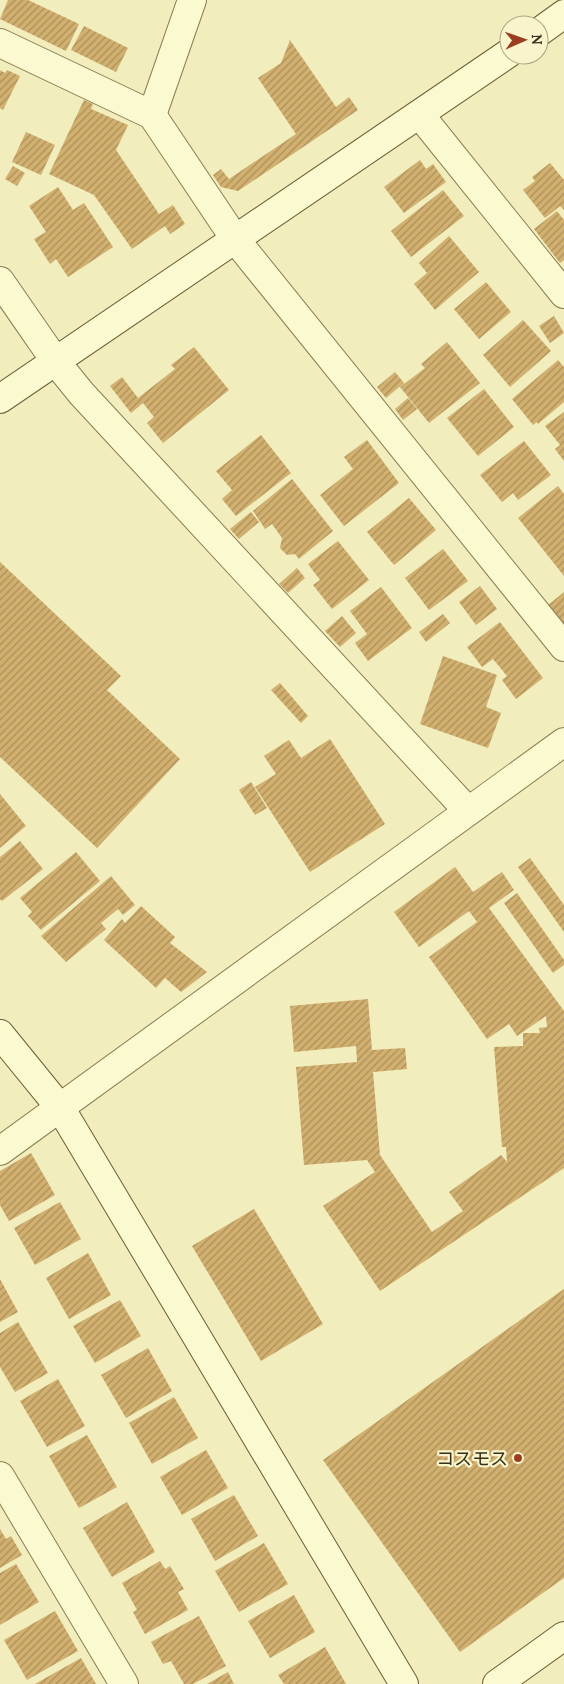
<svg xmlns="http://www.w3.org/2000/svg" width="564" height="1684" viewBox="0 0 564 1684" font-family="Lora,'Noto Sans JP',serif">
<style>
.building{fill:url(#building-hatch)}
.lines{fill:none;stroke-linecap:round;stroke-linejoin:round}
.street-casing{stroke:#897d54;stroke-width:30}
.secondary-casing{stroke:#6b5e38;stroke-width:30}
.street{stroke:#fbf9d0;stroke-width:28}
.secondary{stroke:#fbf9d0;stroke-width:28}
.poi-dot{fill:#9d3d20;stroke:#f8f5cc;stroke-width:2}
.labels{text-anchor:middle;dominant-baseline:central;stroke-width:4.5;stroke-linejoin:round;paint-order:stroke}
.poi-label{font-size:18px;fill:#372f1a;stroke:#f8f5cc;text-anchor:end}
</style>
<defs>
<pattern id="building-hatch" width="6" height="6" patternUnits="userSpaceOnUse" patternTransform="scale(1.25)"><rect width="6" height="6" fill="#d2b06f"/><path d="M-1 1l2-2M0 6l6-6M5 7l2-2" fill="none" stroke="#ab905a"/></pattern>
</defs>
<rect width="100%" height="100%" fill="#f1edbc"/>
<g class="building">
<polygon points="8,0 28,0 79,24 66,51 0,19"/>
<polygon points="84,26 128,48 116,72 71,50"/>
<polygon points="290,40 336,107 349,97 358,110 238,191 221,187 213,175 221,169 229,179 296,134 258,78 281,63"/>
<polygon points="0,70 5,73 7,70 20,76 3,110 0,108"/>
<polygon points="84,100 93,104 91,109 128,125 116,150 159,214 173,205 185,224 170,234 165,226 132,249 94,195 49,174"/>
<polygon points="26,132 55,145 41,175 12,162"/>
<polygon points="420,160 426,169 433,164 446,182 404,213 384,187"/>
<polygon points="550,163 564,180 564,210 560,206 545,218 523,190 535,181 532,177"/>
<polygon points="13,166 25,173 17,186 5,179"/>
<polygon points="58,187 73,210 84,203 113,247 68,277 56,259 50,264 34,239 46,232 29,206"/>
<polygon points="443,190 464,216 411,257 391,231"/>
<polygon points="557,211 564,220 564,260 560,263 534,229"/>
<polygon points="449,236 479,272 435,310 414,284 427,273 419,263"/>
<polygon points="486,282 511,312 479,339 454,309"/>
<polygon points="554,316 564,333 550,343 539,326"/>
<polygon points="523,320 551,351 510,387 483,355"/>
<polygon points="447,342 480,383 429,423 400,387 425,368 421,364"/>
<polygon points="194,347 229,390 163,443 147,423 154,417 143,403 131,413 110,386 122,377 138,398 175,369 171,365"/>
<polygon points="558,360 564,367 564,402 538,424 537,422 533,425 512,399"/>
<polygon points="395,372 404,383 386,398 377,387"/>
<polygon points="484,389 514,427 478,456 447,418"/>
<polygon points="408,398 417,409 403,420 395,409"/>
<polygon points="564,412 564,461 555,449 560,445 545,426"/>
<polygon points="261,435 291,473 236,516 222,499 232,490 216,471"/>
<polygon points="367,440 399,483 344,526 320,495 353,469 344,457"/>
<polygon points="524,441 551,475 518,500 513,493 502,502 480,475"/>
<polygon points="292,479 333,531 299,559 295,554 287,555 280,548 282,538 272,524 265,529 253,511"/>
<polygon points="558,486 564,494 564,576 518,518"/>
<polygon points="409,498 436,530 394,565 367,532"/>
<polygon points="251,512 259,522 239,539 230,529"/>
<polygon points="338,541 369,580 332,609 313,585 320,580 308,564"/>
<polygon points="443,549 468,581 429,610 405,578"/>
<polygon points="0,562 121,676 107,690 180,759 97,848 0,757"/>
<polygon points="297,568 305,578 288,593 279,584"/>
<polygon points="480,586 497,609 476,625 459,602"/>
<polygon points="381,587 412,628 368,661 355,643 367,634 350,611"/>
<polygon points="564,592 564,628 547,606"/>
<polygon points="443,614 450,623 426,642 419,632"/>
<polygon points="342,616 356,633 340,647 325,631"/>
<polygon points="500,622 543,678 516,699 502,680 507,676 493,659 482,667 467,647"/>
<polygon points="443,656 497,675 486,707 501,713 488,748 420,724"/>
<polygon points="280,683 308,716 301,723 271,690"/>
<polygon points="330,739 385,824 310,872 255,787 276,774 264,756 289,740 301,758"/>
<polygon points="251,782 267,808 255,815 239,790"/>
<polygon points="0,794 26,826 0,848"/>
<polygon points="20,841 43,869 2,901 0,899 0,857"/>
<polygon points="76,852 100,881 41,930 28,916 32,912 20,898"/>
<polygon points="530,858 564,905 564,932 518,867"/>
<polygon points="455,867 473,892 502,872 514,890 489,908 564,1011 564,1168 380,1291 323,1206 375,1172 367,1160 304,1165 296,1067 357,1062 356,1046 294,1052 290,1006 368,999 372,1050 405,1048 407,1069 373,1072 380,1155 432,1232 463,1211 449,1192 501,1155 507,1162 506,1147 502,1147 494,1047 523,1046 523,1033 540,1033 539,1028 547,1027 546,1016 517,1036 509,1024 487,1039 429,957 477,922 469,911 419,947 394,912"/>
<polygon points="111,876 135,905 123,915 118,909 101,923 106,929 66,962 41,936"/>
<polygon points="517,893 564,960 564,965 553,973 504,903"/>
<polygon points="141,906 175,937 170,943 207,972 181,992 165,978 156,988 104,940 122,919 125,923"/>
<polygon points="31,1153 55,1195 9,1221 0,1205 0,1171"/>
<polygon points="60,1202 81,1239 35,1265 14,1228"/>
<polygon points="254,1209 323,1324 261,1361 192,1246"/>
<polygon points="88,1253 111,1295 69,1319 46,1278"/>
<polygon points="0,1279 18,1312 0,1322"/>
<polygon points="564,1289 564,1578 460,1652 323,1460"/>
<polygon points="120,1300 141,1336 95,1363 73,1326"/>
<polygon points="18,1322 48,1373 15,1392 0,1367 0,1333"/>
<polygon points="148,1348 172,1391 126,1418 101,1375"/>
<polygon points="58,1379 85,1426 47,1447 20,1401"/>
<polygon points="174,1397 198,1438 152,1464 129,1423"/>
<polygon points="87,1435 117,1487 79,1508 49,1456"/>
<polygon points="206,1450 228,1488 182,1515 160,1477"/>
<polygon points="234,1495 258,1536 215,1561 191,1519"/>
<polygon points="127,1502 155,1552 112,1577 83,1528"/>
<polygon points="0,1529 6,1539 11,1536 22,1555 0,1568"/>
<polygon points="264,1543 288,1584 239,1612 215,1571"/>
<polygon points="160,1561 165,1569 170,1566 184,1589 178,1592 188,1610 145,1634 133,1612 137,1610 122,1583"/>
<polygon points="16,1564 39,1602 0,1625 0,1573"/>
<polygon points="294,1595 315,1632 270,1658 248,1621"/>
<polygon points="55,1611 78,1651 27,1680 4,1640"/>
<polygon points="199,1616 226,1666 193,1684 184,1684 171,1661 163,1664 151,1642"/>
<polygon points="325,1647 346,1684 284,1684 278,1675"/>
<polygon points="81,1658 96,1684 35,1684"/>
<polygon points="228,1672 234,1684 207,1684"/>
</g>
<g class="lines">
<defs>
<g id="street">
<polyline points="0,43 152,115 235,239 564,647"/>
<polyline points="152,115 192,0"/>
<polyline points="420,115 564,294"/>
<polyline points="0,281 56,362 81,393 468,811"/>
<polyline points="0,1151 564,742"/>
<polyline points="0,1476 124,1684"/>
</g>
<g id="secondary">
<polyline points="539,32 564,14"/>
<polyline points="0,399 509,53"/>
<polyline points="0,1034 61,1109 404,1684"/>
<polyline points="497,1684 564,1636"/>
</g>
</defs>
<use href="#street" class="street-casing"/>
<use href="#secondary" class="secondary-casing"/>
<use href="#street" class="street"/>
<use href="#secondary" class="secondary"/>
</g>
<circle class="poi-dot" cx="518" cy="1458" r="5"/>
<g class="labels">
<g class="poi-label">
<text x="508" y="1458">コスモス</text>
</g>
</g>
<g transform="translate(524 40) rotate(88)"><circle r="24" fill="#f8f5cc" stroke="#aba685"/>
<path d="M0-4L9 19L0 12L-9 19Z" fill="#9d3d20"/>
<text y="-8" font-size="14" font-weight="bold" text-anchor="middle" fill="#372f1a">N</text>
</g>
</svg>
